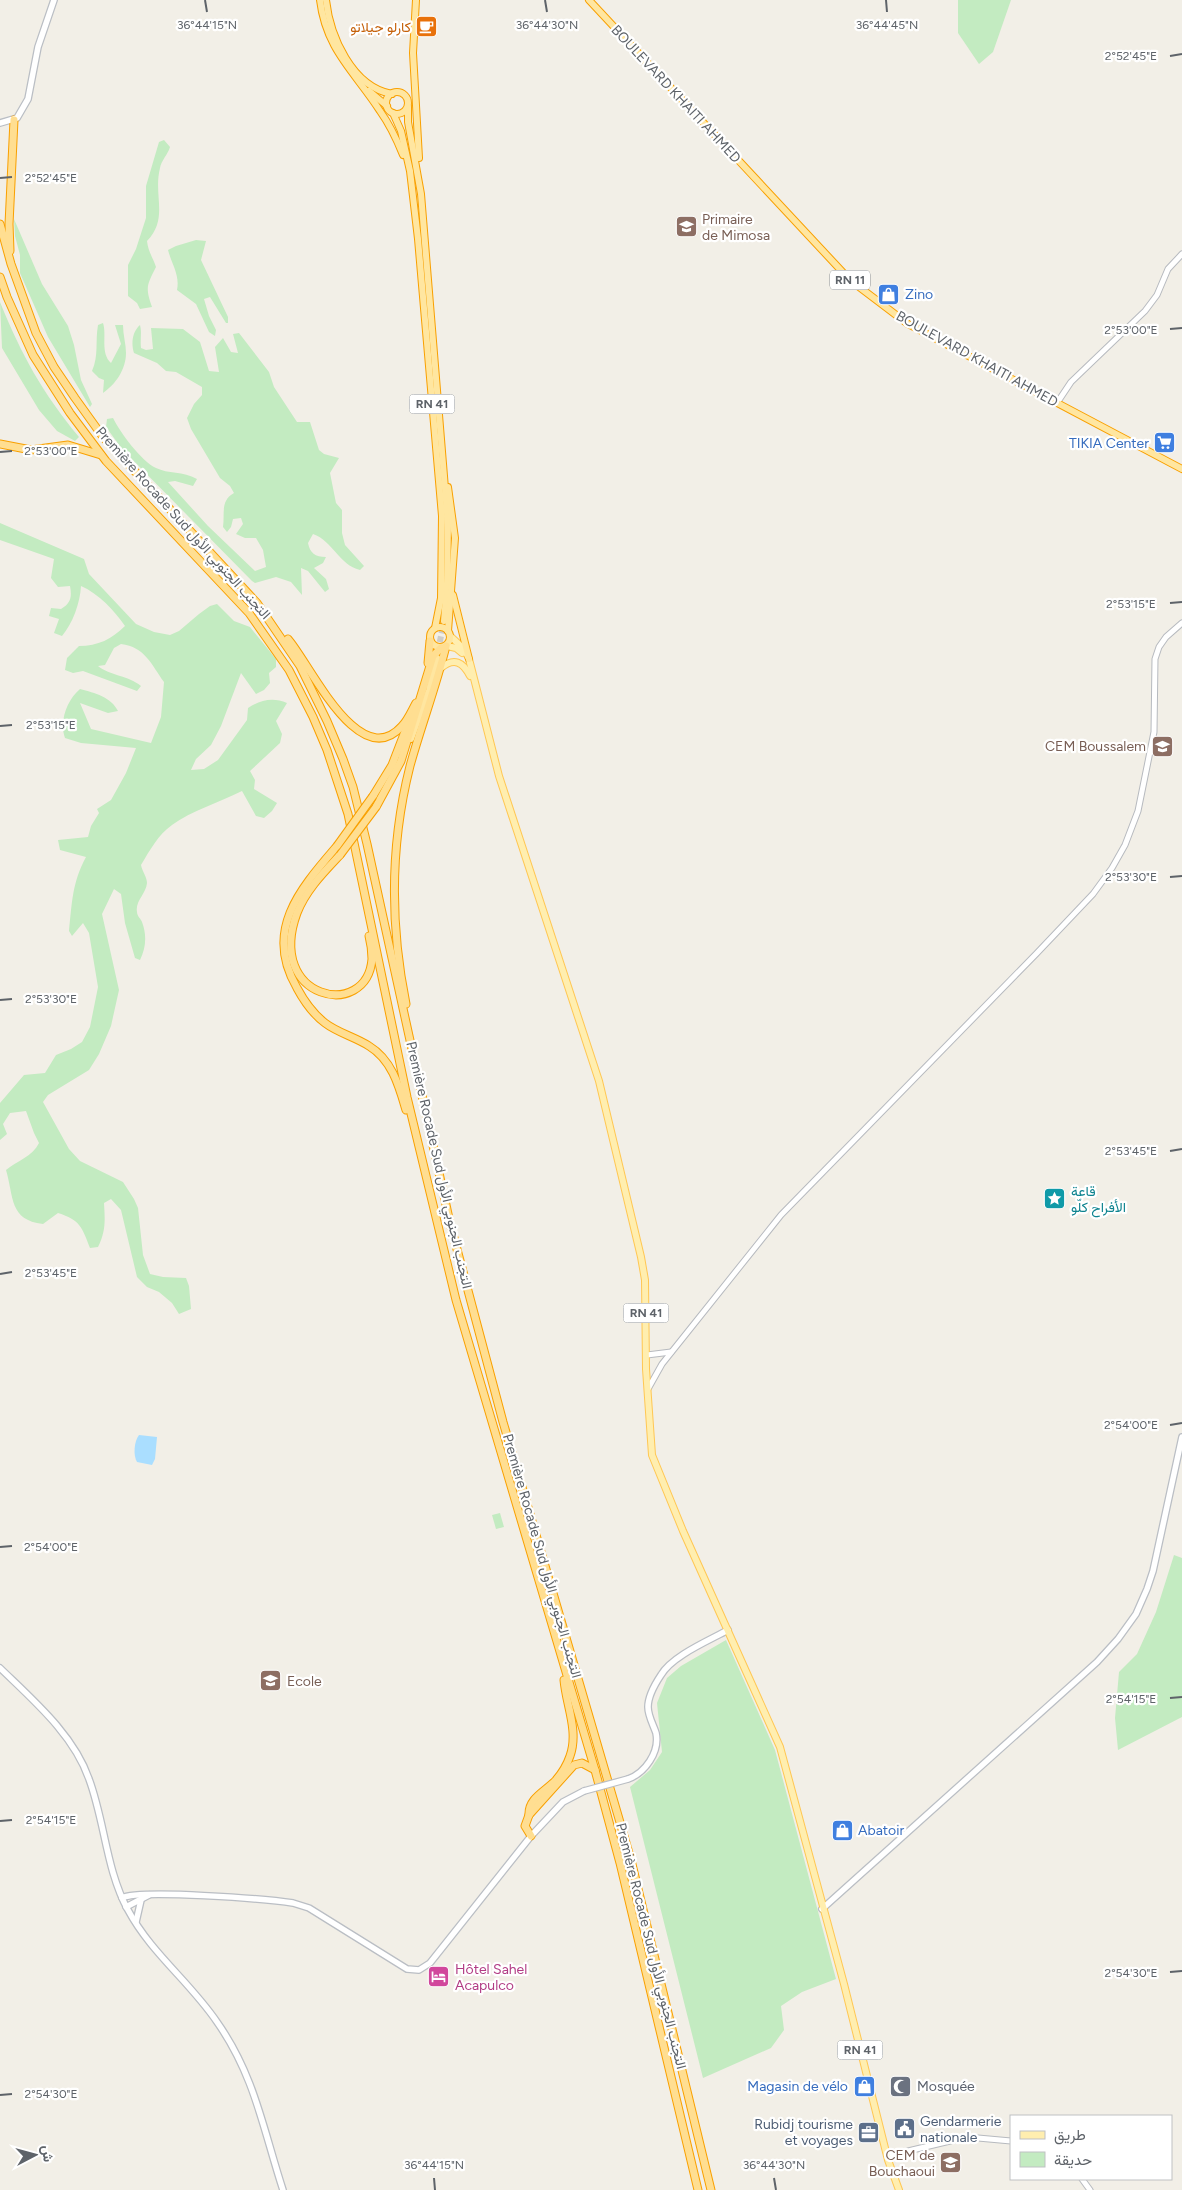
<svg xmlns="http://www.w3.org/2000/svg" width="1182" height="2190" viewBox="0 0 1182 2190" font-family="Figtree,Vazirmatn,sans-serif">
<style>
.green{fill:#c3ebc1}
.water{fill:#aadeff}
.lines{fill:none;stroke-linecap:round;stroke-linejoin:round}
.trunk-tunnel{stroke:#cdccc8;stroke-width:6;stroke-dasharray:6 3;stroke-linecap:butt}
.tertiary-casing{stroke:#b7babf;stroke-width:7}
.secondary-casing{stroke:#babec4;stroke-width:8}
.primary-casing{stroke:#ffc753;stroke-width:8}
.trunk-casing{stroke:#f9a000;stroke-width:8}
.motorway-casing{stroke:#f9a000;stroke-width:9}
.tertiary{stroke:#fff;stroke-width:5}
.secondary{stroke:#fff;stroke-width:5.5}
.primary{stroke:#ffeeaf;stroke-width:6}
.trunk{stroke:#ffe6a0;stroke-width:6}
.motorway{stroke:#ffde91;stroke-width:7}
.secondary-bridge-casing{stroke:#babec4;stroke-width:8;stroke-linecap:butt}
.motorway-bridge-casing{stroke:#f9a000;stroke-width:9;stroke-linecap:butt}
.secondary-bridge{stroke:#fff;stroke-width:5.5}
.motorway-bridge{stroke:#ffde91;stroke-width:7}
.ticks{fill:none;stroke:#5e6369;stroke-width:2}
.labels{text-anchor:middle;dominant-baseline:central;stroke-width:4.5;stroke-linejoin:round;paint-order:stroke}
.shield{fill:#fff;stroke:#8e9296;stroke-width:1}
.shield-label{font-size:12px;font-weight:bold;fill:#5e6369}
.food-label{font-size:14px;fill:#c56008;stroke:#fff;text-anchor:end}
.street-label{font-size:14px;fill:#5e6369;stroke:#fff}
.education-label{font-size:14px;fill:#785e54;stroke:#fff;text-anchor:start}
.shop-label{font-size:14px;fill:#366cbe;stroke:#fff;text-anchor:start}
.culture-label{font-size:14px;fill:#0d838f;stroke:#fff;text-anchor:start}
.hotel-label{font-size:14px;fill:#b23c85;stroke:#fff;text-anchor:start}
.worship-label{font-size:14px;fill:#5b616d;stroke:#fff;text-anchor:start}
.service-label{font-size:14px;fill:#4e5e75;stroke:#fff;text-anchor:start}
.ticks-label{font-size:12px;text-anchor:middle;fill:#5e6369;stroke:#fff;stroke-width:4.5;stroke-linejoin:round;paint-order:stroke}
</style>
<rect width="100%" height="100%" fill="#f2efe7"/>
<g class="green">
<polygon points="958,0 1011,0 993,52 979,64 958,33"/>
<path d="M164,140L170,147C168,154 161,161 160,168C153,196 169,218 147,241C148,251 153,258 156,267C147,285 145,287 152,307L140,309L137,303L128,296V265L136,249L146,218V186L159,142Z"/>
<polygon points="14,219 42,284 68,326 74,345 81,380 92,404 90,407 48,337 20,273 20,255 15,236"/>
<path d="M196,240L206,241L201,260L228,317V323H226L210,297L204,299L209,316L216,330L215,336L209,332L196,304L177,290C180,275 172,265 168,250L176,246Z"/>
<path d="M0,302C22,356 42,392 79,437L75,441L57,431L39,410L2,348Z"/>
<path d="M103,323C107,335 100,353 111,363L121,344L115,325H123C123,335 126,344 126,353C126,369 116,384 103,393L104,380L99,378L92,371C99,355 95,342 98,325Z"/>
<path d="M140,325C142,333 140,339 141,348L146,350L153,349L151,328L183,329L200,342L209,371L219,372L215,347L223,338L231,352L238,353L233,334L239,333L269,372L274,387L297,422H310L319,450L324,454L339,458L330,473L336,503L342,510V533L345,545L364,566L360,570C339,565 333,541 313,534L308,543C310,553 315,557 326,557L323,563L314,568L326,579L329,589L325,592L308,571L301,568L302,595L291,582L276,577L255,583L252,581L122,449L106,427L107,419L113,418C120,432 141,461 156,468C168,474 183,471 197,479L193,486L175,481L168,482L208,526L255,571L266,567L263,550L256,538H245L236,534L243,524L241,518L233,519L231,527L227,532L223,527C225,513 220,501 234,493L230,486L220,478L191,429L187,418L194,404L202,395V387L176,372L166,371L157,363L134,353C131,344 132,332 140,325Z"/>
<path d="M0,523L84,559L89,574L136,624L154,632L170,635L179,631L199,614L210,606L217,604L234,621L250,627L276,659V667L269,673L270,683L264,690L256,694L241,673L221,726L211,745L196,759L191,770L204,769L218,760L247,720L248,708C260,700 273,697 287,703L276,721L282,734L280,743L250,771L255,780L254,789L277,803L272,811L264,818L256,816L242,791C220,802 191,811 172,825C158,835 150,850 141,865C142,871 147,877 147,883C146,894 135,901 137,912C137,916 141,919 142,922C147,935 146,948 140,960L135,958L125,923L121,894L114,889L102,914L119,990L111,1026L99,1054L89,1070L48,1095L43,1102L69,1149L80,1161L123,1182L134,1199L138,1208L143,1255L150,1274L163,1277L186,1278L189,1286L191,1309L179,1314L172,1303L159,1292L147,1287L137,1277L121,1210L111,1199L104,1203C105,1220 106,1231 98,1247L90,1248C82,1227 80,1220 58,1213L43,1224C9,1220 14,1197 6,1170C17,1161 33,1156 39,1143L34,1133L26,1111L10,1113L3,1124L7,1134L0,1140V1103L24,1075L45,1073L56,1055L71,1049L82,1042L90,1027L98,987L89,933L83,923L72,936L69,931C72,903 72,883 86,857L60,850L58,840L88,837L91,826L99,813L97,809L111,800L126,773L136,748L81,743L65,738C59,721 67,700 80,689C95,693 111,697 118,711L108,713L80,703L91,729L151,743L161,717L164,682C151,664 145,647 121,644L114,648L105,665L98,666C110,676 128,675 141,686L137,691L83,671L73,673L65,670L67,658L79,646C98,646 112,639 125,626C114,610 99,594 81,586C80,603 73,623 62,636L54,633L59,619L49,616L51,608L61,609C71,603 72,597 70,586L58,587L51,578L54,559L0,540Z"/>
<polygon points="500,1513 504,1527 496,1529 492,1515"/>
<polygon points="1174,1555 1182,1558 1182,1717 1118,1750 1115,1718 1119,1672 1137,1654 1156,1612"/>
<polygon points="726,1640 775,1750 836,1979 802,1992 781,2006 784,2030 771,2048 703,2078 630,1787 650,1770 662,1752 657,1703 667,1678 681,1666"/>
</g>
<path class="water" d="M139,1435L157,1437L155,1459L152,1465L137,1462C133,1456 134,1441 139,1435Z"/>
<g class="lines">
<polyline class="trunk-tunnel" points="438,651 444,621"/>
<defs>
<g id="tertiary">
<polyline points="1057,403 1071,382 1145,311 1157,295 1168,269 1182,254"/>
<polyline points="647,1355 671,1352"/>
<polyline points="648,1389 662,1364 781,1215 1037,953 1093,894 1112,868 1125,845 1138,811 1154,732 1155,659 1159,647 1166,637 1182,623"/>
<polyline points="887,2156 967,2137 1011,2141"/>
<polyline points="1082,2179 1090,2190"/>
</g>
<g id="secondary">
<polyline points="0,123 17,118 28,99 38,47 54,0"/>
<path d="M0,1668C33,1700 74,1735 89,1779C105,1822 106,1870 128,1910C151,1953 190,1982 217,2022C255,2076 263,2129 283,2190"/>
<path d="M628,1779C645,1773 660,1752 656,1733C653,1724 648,1716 648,1707C648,1696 655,1684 661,1675C672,1656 708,1641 728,1630"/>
<path d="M122,1898C139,1889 267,1899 293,1903L309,1908L407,1969L419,1970L430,1963L531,1836L563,1802L584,1791"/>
<polyline points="126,1907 149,1895"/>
<polyline points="822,1909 1097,1662 1118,1639 1136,1614 1147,1589 1153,1571 1182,1437"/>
<polyline points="136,1922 141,1900"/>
</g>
<g id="primary">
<polyline points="450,636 464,649 469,659 499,776 599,1081 641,1257 645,1280 646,1369 652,1455 683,1531 780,1747 844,1984 888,2160 899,2190"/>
<polyline points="447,646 456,648 462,653"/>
<path d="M441,668C454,657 463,662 470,676"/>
</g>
<g id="trunk">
<path d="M320,0C326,50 355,72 380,111C390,125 397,140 403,155"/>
<path d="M326,0C330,36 352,87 392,94"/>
<polyline points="416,0 413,53 419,158"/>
<polyline points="589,0 850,280 908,324 1182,469"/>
<polyline points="369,91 387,106"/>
<circle cx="397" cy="103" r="11"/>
<polyline points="408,107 408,122 421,194 448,525 447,584 444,621"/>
<polyline points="393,113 401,131 410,171 418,239 442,516 441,598 435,628"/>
<polyline points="448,487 455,538 448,631"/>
<polyline points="453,595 469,659"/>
<circle cx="440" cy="637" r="10"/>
<polyline points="411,739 429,690 437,658"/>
</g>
<g id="motorway">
<polyline points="0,224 11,264 36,333 54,367 75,398 103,437 257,603 300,666 327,721 343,759 353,787 367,844 450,1223 503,1422 631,1860 711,2190"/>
<polyline points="10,251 9,224 14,120"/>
<polyline points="0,277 7,297 33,355 70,413 106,461 249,613 289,670 313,717 327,750 348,814 407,1097 456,1300 595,1770 620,1863 698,2190"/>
<polyline points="0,444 31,450 68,445 101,455"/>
<path d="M288,639C310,664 359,774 402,726C408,720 412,710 416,703"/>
<polyline points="428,663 430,641"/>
<polyline points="373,796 392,765 409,721"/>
<polyline points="376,807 401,761 433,656 441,648"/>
<path d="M337,846C301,888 263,930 297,988C304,1001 313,1014 325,1023C338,1033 355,1037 369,1046C392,1060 399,1086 406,1110"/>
<path d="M340,855C324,872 306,890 297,913C265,1000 367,1021 372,959C372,952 371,944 369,936"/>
<path d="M406,1004C390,925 390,845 410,766C421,726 436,687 446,646"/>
<path d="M529,1815C528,1798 546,1791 556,1780C562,1773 567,1765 570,1756C579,1731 566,1705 564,1680"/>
<polyline points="531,1836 525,1826 529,1815 574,1765 582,1763 595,1770"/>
</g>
</defs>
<use href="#tertiary" class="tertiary-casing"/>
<use href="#secondary" class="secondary-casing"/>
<use href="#primary" class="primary-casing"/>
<use href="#trunk" class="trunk-casing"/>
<use href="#motorway" class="motorway-casing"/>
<use href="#tertiary" class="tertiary"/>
<use href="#secondary" class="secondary"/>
<use href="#primary" class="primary"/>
<use href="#trunk" class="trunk"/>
<use href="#motorway" class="motorway"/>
<defs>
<polyline id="secondary-bridge" points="584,1791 628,1779"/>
<g id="motorway-bridge">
<polyline points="337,846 373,796"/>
<polyline points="340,855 376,807"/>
</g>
</defs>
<use href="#secondary-bridge" class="secondary-bridge-casing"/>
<use href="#motorway-bridge" class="motorway-bridge-casing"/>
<use href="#secondary-bridge" class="secondary-bridge"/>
<use href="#motorway-bridge" class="motorway-bridge"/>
</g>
<path class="ticks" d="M205,0L207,12M545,0L547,12M886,0L887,12M1170,56L1182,54M0,178L12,177M1170,329L1182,328M0,452L12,451M1170,603L1182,602M0,726L12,725M1170,877L1182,876M0,1000L12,999M1170,1151L1182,1149M0,1274L12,1272M1170,1425L1182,1423M0,1547L12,1546M1170,1698L1182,1697M0,1821L12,1820M1170,1972L1182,1971M0,2095L12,2094M434,2178L435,2190M774,2178L776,2190"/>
<defs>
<symbol id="cafe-square" viewBox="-11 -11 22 22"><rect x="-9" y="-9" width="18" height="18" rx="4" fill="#e8710a" stroke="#fff"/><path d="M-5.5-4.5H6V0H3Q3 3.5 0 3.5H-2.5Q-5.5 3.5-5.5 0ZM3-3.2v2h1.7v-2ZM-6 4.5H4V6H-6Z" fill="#fff"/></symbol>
<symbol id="school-square" viewBox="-11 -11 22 22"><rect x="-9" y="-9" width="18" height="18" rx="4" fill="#8d6e63" stroke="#fff"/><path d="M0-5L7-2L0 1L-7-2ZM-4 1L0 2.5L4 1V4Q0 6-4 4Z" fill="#fff"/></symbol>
<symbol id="shop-square" viewBox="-11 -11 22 22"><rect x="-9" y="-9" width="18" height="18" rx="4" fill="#3f7fe0" stroke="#fff"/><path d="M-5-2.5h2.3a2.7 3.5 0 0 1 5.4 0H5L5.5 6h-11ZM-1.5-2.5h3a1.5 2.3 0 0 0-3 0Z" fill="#fff"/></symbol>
<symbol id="supermarket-square" viewBox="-11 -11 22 22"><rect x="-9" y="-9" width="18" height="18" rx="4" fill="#3f7fe0" stroke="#fff"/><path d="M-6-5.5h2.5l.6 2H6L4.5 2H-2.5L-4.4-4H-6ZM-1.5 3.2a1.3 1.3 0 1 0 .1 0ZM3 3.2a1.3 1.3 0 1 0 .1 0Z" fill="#fff"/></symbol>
<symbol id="sight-square" viewBox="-11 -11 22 22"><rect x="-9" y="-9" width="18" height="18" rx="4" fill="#0f9aa8" stroke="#fff"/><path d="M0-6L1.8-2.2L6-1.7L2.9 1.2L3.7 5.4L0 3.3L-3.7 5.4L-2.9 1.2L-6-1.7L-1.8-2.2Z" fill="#fff"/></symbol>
<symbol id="hotel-square" viewBox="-11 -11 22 22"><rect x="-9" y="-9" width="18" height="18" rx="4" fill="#d1479c" stroke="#fff"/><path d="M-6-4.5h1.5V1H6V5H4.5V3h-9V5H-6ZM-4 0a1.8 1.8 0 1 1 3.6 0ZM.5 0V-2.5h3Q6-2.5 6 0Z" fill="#fff"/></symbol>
<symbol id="mosque-square" viewBox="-11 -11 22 22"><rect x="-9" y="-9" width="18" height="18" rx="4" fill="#6b7280" stroke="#fff"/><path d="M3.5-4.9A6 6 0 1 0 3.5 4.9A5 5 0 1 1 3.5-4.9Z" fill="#fff"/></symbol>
<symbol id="civic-square" viewBox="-11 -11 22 22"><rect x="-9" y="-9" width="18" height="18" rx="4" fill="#5c6f8a" stroke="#fff"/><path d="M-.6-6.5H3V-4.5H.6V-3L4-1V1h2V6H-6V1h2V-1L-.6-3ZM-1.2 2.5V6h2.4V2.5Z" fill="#fff"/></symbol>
<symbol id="office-square" viewBox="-11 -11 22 22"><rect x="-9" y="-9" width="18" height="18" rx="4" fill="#5c6f8a" stroke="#fff"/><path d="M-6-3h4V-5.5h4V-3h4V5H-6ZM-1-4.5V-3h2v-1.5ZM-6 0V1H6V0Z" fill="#fff"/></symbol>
</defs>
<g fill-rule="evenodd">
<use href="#cafe-square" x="414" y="14" width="25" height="25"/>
<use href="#school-square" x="674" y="214" width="25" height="25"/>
<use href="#shop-square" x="876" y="282" width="25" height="25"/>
<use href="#supermarket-square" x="1152" y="430" width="25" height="25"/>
<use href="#school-square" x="1150" y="734" width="25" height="25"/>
<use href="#sight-square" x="1042" y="1186" width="25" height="25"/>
<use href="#school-square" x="258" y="1668" width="25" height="25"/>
<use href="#shop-square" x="830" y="1818" width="25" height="25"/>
<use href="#hotel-square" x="426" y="1964" width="25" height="25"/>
<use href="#shop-square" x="852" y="2074" width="25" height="25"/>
<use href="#mosque-square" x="888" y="2074" width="25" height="25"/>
<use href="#civic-square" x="892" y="2116" width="25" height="25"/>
<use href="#office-square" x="856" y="2120" width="25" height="25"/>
<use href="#school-square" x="938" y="2150" width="25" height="25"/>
</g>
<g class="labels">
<g class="shield">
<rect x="830" y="270.5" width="40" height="19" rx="4"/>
<rect x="409.5" y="394.5" width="45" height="19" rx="4"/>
<rect x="623.5" y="1303.5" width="45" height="19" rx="4"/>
<rect x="837.5" y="2040.5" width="45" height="19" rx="4"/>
</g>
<g class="shield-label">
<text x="850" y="280">RN 11</text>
<text x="432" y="404">RN 41</text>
<text x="646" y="1313">RN 41</text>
<text x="860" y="2050">RN 41</text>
</g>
<g class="food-label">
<text x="411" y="27">كارلو جيلاتو</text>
</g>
<g class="street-label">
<text transform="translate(676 94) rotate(47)">BOULEVARD KHAITI AHMED</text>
<text transform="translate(977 359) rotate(29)">BOULEVARD KHAITI AHMED</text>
<text transform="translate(183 523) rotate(48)">Première Rocade Sud التجنب الجنوبي الأول</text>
<text transform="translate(439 1165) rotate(77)">Première Rocade Sud التجنب الجنوبي الأول</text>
<text transform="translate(542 1556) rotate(74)">Première Rocade Sud التجنب الجنوبي الأول</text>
<text transform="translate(651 1946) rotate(76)">Première Rocade Sud التجنب الجنوبي الأول</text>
</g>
<g class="education-label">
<text x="702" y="219">Primaire<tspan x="702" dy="16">de Mimosa</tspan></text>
<text x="1146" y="746" text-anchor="end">CEM Boussalem</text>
<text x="287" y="1681">Ecole</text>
<text x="935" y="2155" text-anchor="end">CEM de<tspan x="935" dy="16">Bouchaoui</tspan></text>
</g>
<g class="shop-label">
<text x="905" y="294">Zino</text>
<text x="1149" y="443" text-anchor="end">TIKIA Center</text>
<text x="858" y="1830">Abatoir</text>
<text x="848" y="2086" text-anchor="end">Magasin de vélo</text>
</g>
<g class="culture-label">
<text x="1071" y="1191">قاعة<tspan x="1071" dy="16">الأفراح كلّو</tspan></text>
</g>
<g class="hotel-label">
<text x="455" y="1969">Hôtel Sahel<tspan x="455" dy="16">Acapulco</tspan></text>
</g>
<g class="worship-label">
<text x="917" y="2086">Mosquée</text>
</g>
<g class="service-label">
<text x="920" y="2121">Gendarmerie<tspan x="920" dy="16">nationale</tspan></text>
<text x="853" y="2124" text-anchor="end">Rubidj tourisme<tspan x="853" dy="16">et voyages</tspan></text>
</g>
</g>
<g class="ticks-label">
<text x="207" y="29">36°44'15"N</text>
<text x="547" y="29">36°44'30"N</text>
<text x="887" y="29">36°44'45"N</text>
<text x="1131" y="60">2°52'45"E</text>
<text x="51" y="182">2°52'45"E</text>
<text x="1131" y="334">2°53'00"E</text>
<text x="51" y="455">2°53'00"E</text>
<text x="1131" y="608">2°53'15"E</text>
<text x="51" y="729">2°53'15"E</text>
<text x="1131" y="881">2°53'30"E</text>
<text x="51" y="1003">2°53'30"E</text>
<text x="1131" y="1155">2°53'45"E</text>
<text x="51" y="1277">2°53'45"E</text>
<text x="1131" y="1429">2°54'00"E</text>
<text x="51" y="1551">2°54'00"E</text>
<text x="1131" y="1703">2°54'15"E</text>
<text x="51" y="1824">2°54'15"E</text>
<text x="1131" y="1977">2°54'30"E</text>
<text x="51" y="2098">2°54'30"E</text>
<text x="434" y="2169">36°44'15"N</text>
<text x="774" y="2169">36°44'30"N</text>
</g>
<rect x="1010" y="2115" width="162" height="65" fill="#ffffff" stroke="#bfc1c3"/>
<rect x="1020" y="2131" width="25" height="8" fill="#ffeeaf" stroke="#bfc1c3"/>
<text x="1054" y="2140" font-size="15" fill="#5e6369">طريق</text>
<rect x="1020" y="2152" width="25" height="15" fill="#c3ebc1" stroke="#bfc1c3"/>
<text x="1054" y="2165" font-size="15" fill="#5e6369">حديقة</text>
<g transform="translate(35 2155) rotate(84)" stroke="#ffffff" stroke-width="4" paint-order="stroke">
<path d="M0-4L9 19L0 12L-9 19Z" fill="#5e6369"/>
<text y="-8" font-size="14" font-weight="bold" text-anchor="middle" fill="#5e6369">ش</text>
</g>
</svg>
